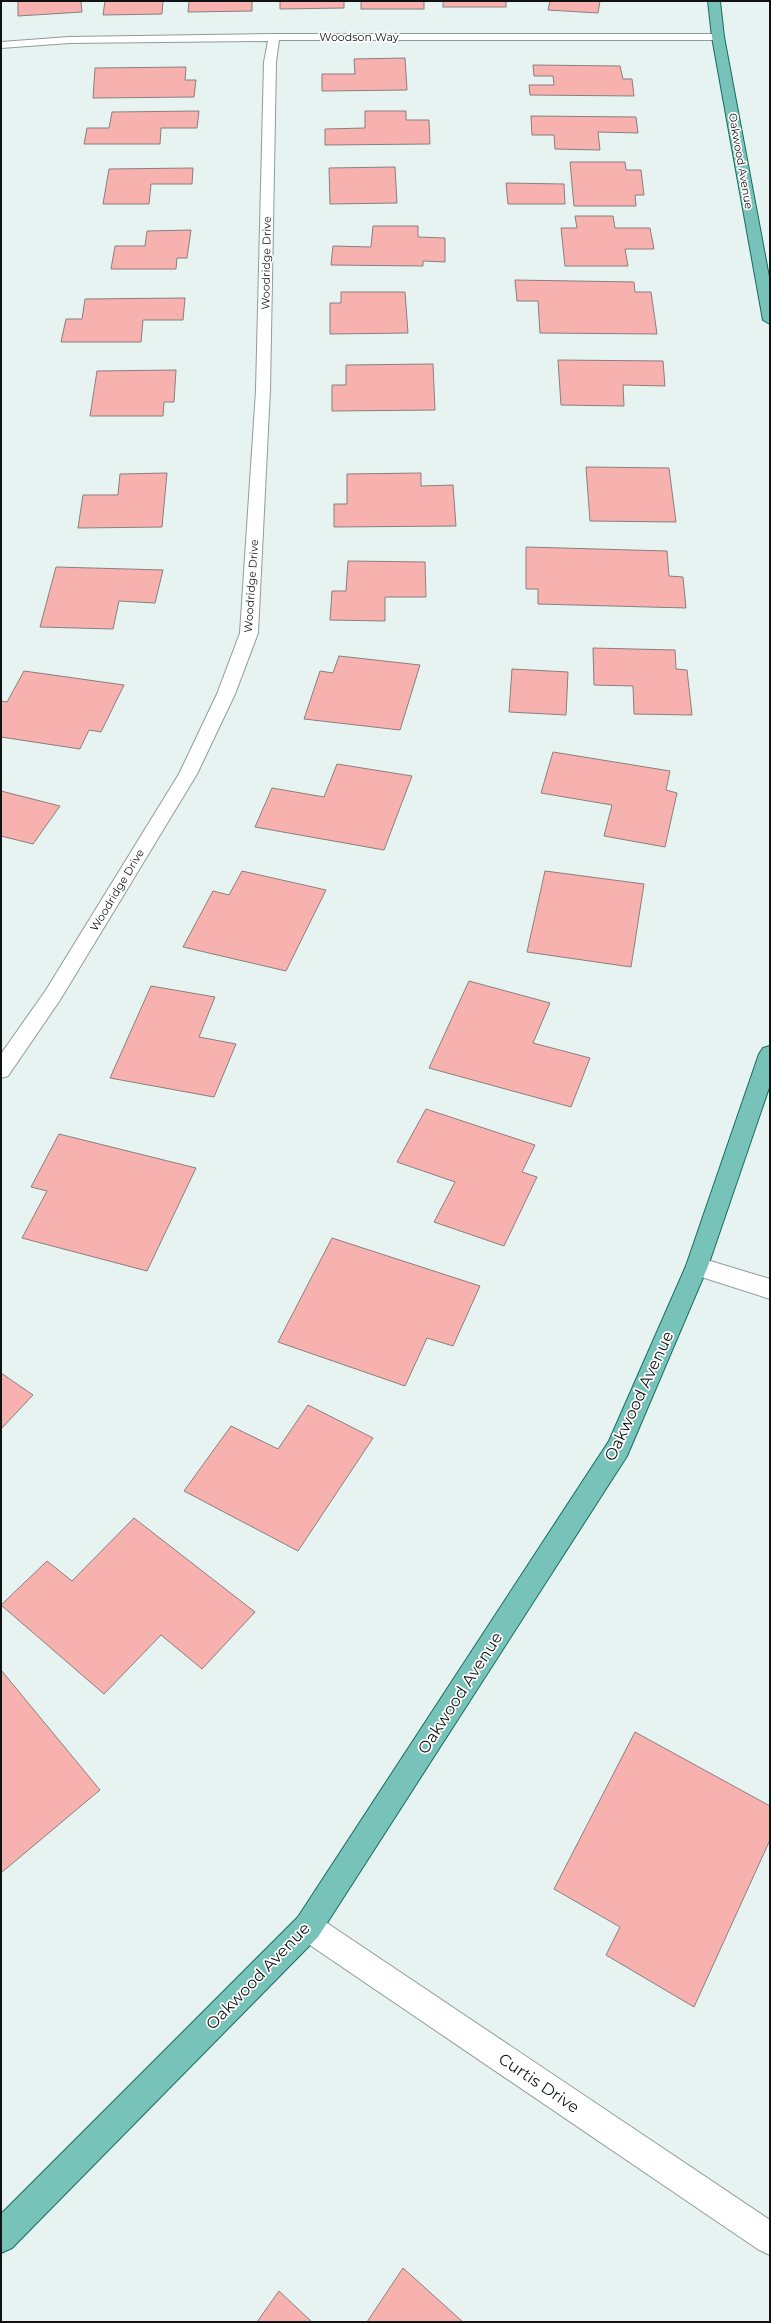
<svg xmlns="http://www.w3.org/2000/svg" width="771" height="2323" viewBox="0 0 771 2323" font-family="Montserrat,sans-serif">
<style>
.building{fill:#f7b2b0;stroke:#8a7f7e}
.lines{fill:none;stroke-linecap:round;stroke-linejoin:round}
.minor-casing{stroke:#909c9a;stroke-width:2}
.major-casing{stroke:#176b61;stroke-width:2}
.minor{fill:#fff;fill-rule:evenodd}
.major{fill:#77c3b9;fill-rule:evenodd}
.labels{text-anchor:middle;dominant-baseline:central;stroke-width:3.5;stroke-linejoin:round;paint-order:stroke}
.far-street-label{font-size:11px;fill:#0f1313;stroke:#fff}
.near-street-label{font-size:16px;fill:#0f1313;stroke:#fff}
</style>
<rect width="100%" height="100%" fill="#e6f3f0"/>
<g class="building">
<polygon points="18,1 81,1 82,12 18,16"/>
<polygon points="105,1 163,1 162,14 103,15"/>
<polygon points="189,1 252,1 252,11 188,12"/>
<polygon points="280,1 344,1 344,8 280,9"/>
<rect x="361" y="1" width="63" height="8"/>
<rect x="443" y="1" width="63" height="6"/>
<polygon points="550,1 600,1 598,13 548,10"/>
<polygon points="405,58 407,90 322,91 322,74 355,74 354,59"/>
<polygon points="533,65 620,66 623,79 632,79 634,96 530,95 529,85 554,85 553,76 534,76"/>
<polygon points="186,67 185,80 196,80 194,97 93,98 95,68"/>
<polygon points="199,111 197,128 161,128 160,144 84,144 87,128 109,128 112,112"/>
<polygon points="365,111 406,111 406,120 429,120 430,144 325,145 325,129 365,128"/>
<polygon points="531,116 636,117 638,133 598,132 600,150 555,149 554,135 532,135"/>
<polygon points="570,162 625,162 626,170 641,170 644,195 635,195 636,206 574,206"/>
<polygon points="395,167 397,203 330,204 329,168"/>
<polygon points="193,168 192,184 151,184 149,204 103,204 109,169"/>
<polygon points="506,183 564,184 565,204 508,204"/>
<polygon points="575,216 613,216 615,228 650,228 654,249 625,249 628,266 565,266 561,228 577,228"/>
<polygon points="373,226 418,226 418,237 445,238 445,262 423,261 423,266 331,265 333,246 371,247"/>
<polygon points="191,230 187,258 177,258 176,269 111,269 115,246 145,246 147,231"/>
<polygon points="515,280 634,282 635,292 651,292 657,334 540,333 538,301 517,301"/>
<polygon points="341,292 405,292 408,333 330,334 330,303 341,303"/>
<polygon points="185,298 183,320 143,320 141,342 61,342 66,319 82,319 85,299"/>
<polygon points="558,360 663,361 665,386 623,385 624,406 561,405"/>
<polygon points="433,364 435,410 332,411 332,385 346,385 346,365"/>
<polygon points="176,370 174,402 164,402 163,416 90,416 97,371"/>
<polygon points="586,467 669,468 676,522 590,521"/>
<polygon points="167,473 162,527 78,528 83,495 118,495 120,474"/>
<polygon points="421,473 421,486 453,485 456,526 334,527 334,504 347,504 347,474"/>
<polygon points="526,547 667,551 669,576 683,577 686,608 538,604 538,589 526,589"/>
<polygon points="348,561 425,562 426,597 385,597 385,621 330,620 332,591 346,591"/>
<polygon points="56,567 163,570 155,603 119,601 113,629 40,627"/>
<polygon points="593,648 675,650 676,669 687,670 692,715 634,714 633,686 594,685"/>
<polygon points="339,656 420,665 400,730 304,719 320,671 333,673"/>
<polygon points="512,669 568,672 566,715 509,712"/>
<polygon points="24,671 124,685 101,732 89,730 80,749 1,737 1,701 7,702"/>
<polygon points="553,752 670,771 666,790 677,793 665,847 604,836 612,805 541,793"/>
<polygon points="337,764 412,776 384,850 255,827 272,788 324,797"/>
<polygon points="1,791 60,806 33,844 1,836"/>
<polygon points="242,871 326,890 286,971 183,947 213,891 229,895"/>
<polygon points="545,871 644,884 631,967 527,952"/>
<polygon points="469,981 550,1003 533,1043 590,1058 571,1107 429,1068"/>
<polygon points="151,986 215,997 199,1037 236,1044 214,1097 110,1078"/>
<polygon points="426,1109 535,1145 522,1172 537,1177 504,1246 434,1222 455,1182 397,1162"/>
<polygon points="59,1134 196,1168 147,1271 22,1238 47,1191 31,1187"/>
<polygon points="332,1238 480,1286 453,1346 427,1338 405,1386 278,1342"/>
<polygon points="1,1373 33,1395 1,1429"/>
<polygon points="308,1405 373,1438 298,1551 184,1491 231,1426 278,1449"/>
<polygon points="134,1518 255,1612 202,1669 161,1635 104,1694 1,1605 47,1561 72,1581"/>
<polygon points="1,1670 100,1790 1,1873"/>
<polygon points="635,1732 770,1806 770,1840 694,2007 606,1955 620,1927 554,1889"/>
<polygon points="403,2268 463,2322 367,2322"/>
<polygon points="279,2291 312,2322 257,2322"/>
</g>
<g class="lines">
<defs>
<g id="minor">
<polygon points="274,34 718,34 724,37 718,40 279,40 276,62 270,390 258,633 235,694 197,774 60,1000 8,1076 1,1078 1,1054 46,990 179,774 217,694 240,633 256,390 264,62 268,41 69,43 1,48 1,42 69,37"/>
<polygon points="697,1257 770,1279 770,1299 689,1273 686,1266 689,1259"/>
<polygon points="308,1912 318,1917 770,2220 770,2255 759,2250 298,1937 293,1927 298,1917"/>
</g>
<g id="major">
<polygon points="708,1 720,1 724,37 770,282 770,324 763,320 712,37"/>
<polygon points="770,1046 770,1085 708,1266 627,1456 318,1937 12,2248 1,2253 1,2214 298,1917 609,1441 686,1266 759,1054 763,1048"/>
</g>
</defs>
<use href="#minor" class="minor-casing"/>
<use href="#major" class="major-casing"/>
<use href="#minor" class="minor"/>
<use href="#major" class="major"/>
</g>
<g class="labels">
<g class="far-street-label">
<text x="359" y="37">Woodson Way</text>
<text transform="translate(741 161) rotate(80)">Oakwood Avenue</text>
<text transform="translate(266 263) rotate(-89)">Woodridge Drive</text>
<text transform="translate(251 586) rotate(-86)">Woodridge Drive</text>
<text transform="translate(117 890) rotate(-59)">Woodridge Drive</text>
</g>
<g class="near-street-label">
<text transform="translate(639 1396) rotate(-65)">Oakwood Avenue</text>
<text transform="translate(460 1693) rotate(-57)">Oakwood Avenue</text>
<text transform="translate(258 1976) rotate(-46)">Oakwood Avenue</text>
<text transform="translate(539 2083) rotate(34)">Curtis Drive</text>
</g>
</g>
<rect width="771" height="2323" fill="none" stroke="#0f1313" stroke-width="4"/>
</svg>
